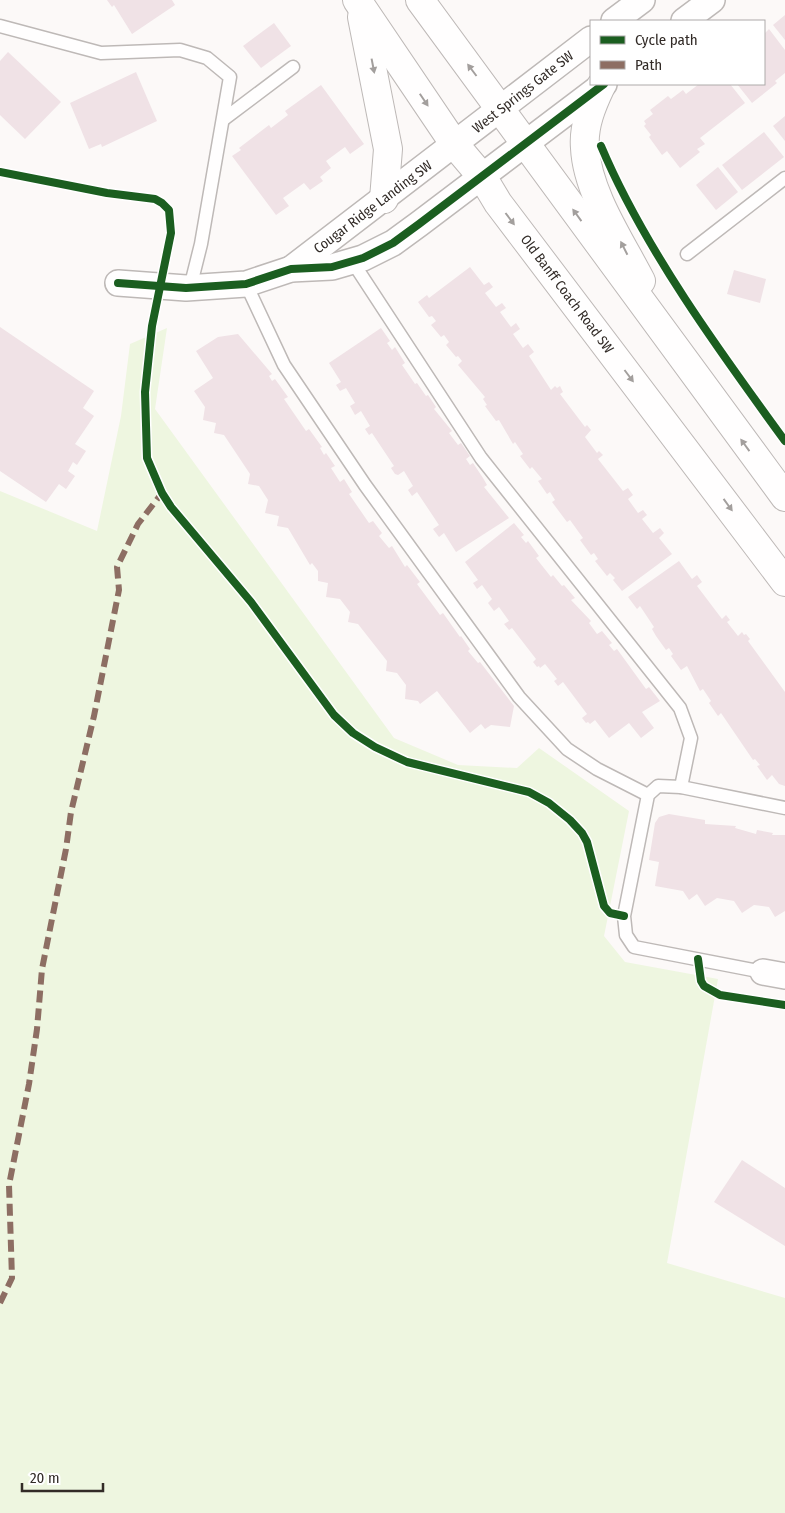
<svg xmlns="http://www.w3.org/2000/svg" width="785" height="1513" viewBox="0 0 785 1513" font-family="'Fira Sans Condensed',sans-serif">
<style>
.green{fill:#eef6e0}
.building{fill:#f0e2e6}
.lines{fill:none;stroke-linecap:round;stroke-linejoin:round}
.service-casing{stroke:#beb9b7;stroke-width:15}
.minor-casing{stroke:#beb9b7;stroke-width:28}
.secondary-casing{stroke:#beb9b7;stroke-width:30}
.service{stroke:#fffefe;stroke-width:12}
.minor{stroke:#fffefe;stroke-width:25}
.secondary{stroke:#fffefe;stroke-width:28}
.quiet{stroke:#8d6e63;stroke-width:6;stroke-dasharray:12 6;stroke-linecap:butt}
.cycleway-casing{stroke:#fff;stroke-width:11}
.cycleway{stroke:#1b5e20;stroke-width:8}
.oneway{fill:#a39f9d}
.labels{text-anchor:middle;dominant-baseline:central;stroke-width:4;stroke-linejoin:round;paint-order:stroke}
.street-label{font-size:14px;fill:#322b27;stroke:#fff}
</style>
<rect width="100%" height="100%" fill="#fcf9f8"/>
<polygon class="green" points="167,328 155,409 394,738 458,765 517,768 539,748 629,811 604,936 625,962 718,979 667,1263 785,1298 785,1513 0,1513 0,491 97,531 121,416 130,344"/>
<g class="building">
<polygon points="107,0 172,0 175,5 132,34 114,5 112,7"/>
<polygon points="785,15 785,40 773,25"/>
<polygon points="274,23 291,46 261,68 243,46"/>
<polygon points="769,29 785,50 785,73 775,81 777,83 752,103 737,84 764,84 764,34"/>
<polygon points="8,52 61,102 25,139 0,115 0,61"/>
<polygon points="136,72 157,121 102,147 101,144 89,149 70,103"/>
<polygon points="699,84 730,84 745,103 700,138 705,144 697,149 700,152 680,168 667,151 662,155 649,137 651,135 644,126 646,124 644,121 653,114 650,110 668,96 671,99 683,90 686,94"/>
<polygon points="321,85 364,144 350,154 345,147 326,161 331,168 320,177 323,181 310,190 304,183 283,198 289,206 276,215 232,156 241,150 239,148 269,125 271,128 288,115 285,111"/>
<polygon points="785,116 785,141 773,126"/>
<polygon points="764,132 784,157 742,190 722,165"/>
<polygon points="718,167 738,192 716,210 696,185"/>
<polygon points="470,267 484,285 489,282 493,287 485,293 496,307 502,303 506,308 500,312 511,327 516,323 520,329 513,334 523,348 528,344 534,352 529,356 551,390 555,386 557,388 560,386 563,392 560,394 585,427 587,425 591,430 585,437 597,453 599,451 603,455 598,459 623,491 628,488 633,495 628,499 638,513 643,510 647,515 642,519 653,533 660,528 664,533 659,538 672,554 622,591 613,580 615,578 610,573 607,576 595,561 598,559 594,553 591,555 580,540 583,538 570,520 567,522 552,502 555,500 550,492 547,494 538,481 542,479 532,467 530,469 520,456 523,454 515,442 513,444 499,420 496,421 485,406 487,405 483,399 485,397 458,365 462,361 458,356 456,357 446,345 449,342 444,335 441,337 431,325 436,321 432,316 429,317 418,302 427,295 429,298"/>
<polygon points="734,270 766,279 760,303 727,294"/>
<polygon points="0,327 94,391 83,408 94,416 75,444 86,451 77,465 73,462 68,471 75,476 66,489 59,484 46,502 0,471"/>
<polygon points="381,328 390,341 387,343 392,350 395,347 405,363 402,365 415,384 417,383 426,396 428,395 436,407 434,409 452,431 449,433 458,445 461,443 470,456 466,459 470,465 473,463 483,478 487,485 484,487 509,518 456,552 444,533 439,537 433,529 439,525 417,492 412,496 408,490 413,486 404,471 398,475 395,474 391,468 394,466 372,433 369,435 365,429 370,426 361,411 355,415 350,406 355,403 346,388 340,391 336,385 341,382 329,363"/>
<polygon points="238,334 272,374 269,376 272,381 275,379 288,397 284,399 306,431 309,429 322,447 320,448 324,455 326,453 335,466 331,468 340,482 344,479 352,492 349,494 369,523 373,521 382,533 379,536 389,548 392,546 405,567 407,565 420,582 417,584 440,615 443,613 460,637 461,636 470,649 468,651 478,663 480,662 514,706 510,727 491,725 485,729 481,724 470,733 437,691 420,704 418,701 405,699 406,685 397,673 386,671 387,661 358,624 348,622 350,612 340,599 326,597 328,583 318,581 318,571 312,563 310,565 288,528 277,526 279,516 265,513 268,500 259,486 248,484 250,474 224,435 214,433 216,423 203,420 205,407 194,391 213,378 196,351 218,337"/>
<polygon points="514,523 524,535 521,537 526,543 528,541 539,556 536,558 551,577 553,575 562,586 564,585 575,598 571,600 591,621 589,623 597,634 602,631 612,643 609,645 614,651 617,649 646,689 649,687 660,701 642,712 654,728 641,738 629,723 609,738 595,720 590,724 588,722 586,723 582,718 587,714 563,682 558,686 554,681 557,679 545,664 540,668 539,666 537,667 533,662 536,659 512,628 509,630 504,624 509,621 499,607 494,611 488,603 492,599 482,585 477,589 473,583 478,580 465,562"/>
<polygon points="679,561 692,579 697,575 702,582 697,586 722,619 726,615 730,620 727,622 738,636 742,632 744,635 746,634 750,639 748,641 785,692 785,786 779,784 772,775 767,780 757,766 760,765 755,759 753,760 721,713 718,716 709,703 711,701 703,689 700,691 687,666 681,670 671,656 673,654 669,648 666,650 656,636 652,629 654,627 640,606 637,609 628,597"/>
<polygon points="669,814 705,820 705,824 736,826 735,828 756,834 757,830 773,833 772,835 785,835 785,911 775,917 769,907 754,905 742,913 734,901 717,898 705,906 697,894 689,900 683,891 655,886 659,862 649,860 655,823 659,817"/>
<polygon points="742,1160 785,1188 785,1246 714,1202"/>
</g>
<g class="lines">
<defs>
<g id="service">
<polyline points="0,26 101,53 180,50 207,58 230,77 201,244 190,288"/>
<polyline points="224,119 293,67"/>
<polyline points="687,254 785,178"/>
<polyline points="352,261 481,458 680,708 691,738 681,787"/>
<polyline points="246,284 284,365 365,485 519,697 567,749 597,769 648,795"/>
<polyline points="763,972 634,947 626,935 624,916 648,795 658,786 681,787 785,808"/>
</g>
<g id="minor">
<polyline points="614,21 642,0"/>
<polyline points="684,21 712,0"/>
<polyline points="291,269 591,39"/>
<polyline points="118,283 186,288 246,284 291,269 332,267 363,258 393,243 419,224 604,84"/>
<polyline points="763,972 785,976"/>
</g>
<g id="secondary">
<polyline points="357,0 455,145 483,178 498,203 785,582"/>
<polyline points="420,0 785,497"/>
<polyline points="362,17 388,149 384,199"/>
<path d="M601,86C592,105 583,126 585,148C587,192 621,242 641,281"/>
</g>
</defs>
<use href="#service" class="service-casing"/>
<use href="#minor" class="minor-casing"/>
<use href="#secondary" class="secondary-casing"/>
<use href="#service" class="service"/>
<use href="#minor" class="minor"/>
<use href="#secondary" class="secondary"/>
<polyline class="quiet" points="0,1303 12,1278 9,1185 29,1084 37,1029 42,969 66,849 71,812 94,716 119,590 117,567 138,524 162,493"/>
<defs>
<g id="cycleway">
<path d="M601,146C644,248 720,352 785,441"/>
<polyline points="0,172 107,193 155,199 162,203 169,210 171,233 152,326 145,392 147,458 162,493 171,507 251,602 334,715 353,733 375,747 407,762 529,792 549,803 570,820 582,833 587,842 604,906 610,913 624,916"/>
<polyline points="118,283 186,288 246,284 291,269 332,267 363,258 393,243 419,224 604,84"/>
<polyline points="698,959 701,981 704,986 720,995 785,1005"/>
</g>
</defs>
<use href="#cycleway" class="cycleway-casing"/>
<use href="#cycleway" class="cycleway"/>
</g>
<defs><path id="oneway-solid" d="M-6-.8H1V-3.2L6.5 0L1 3.2V.8H-6Z" transform="scale(1.25)"/></defs>
<g class="oneway">
<use href="#oneway-solid" transform="translate(373 66) rotate(79)"/>
<use href="#oneway-solid" transform="translate(472 70) rotate(-127)"/>
<use href="#oneway-solid" transform="translate(424 100) rotate(56)"/>
<use href="#oneway-solid" transform="translate(577 215) rotate(-126)"/>
<use href="#oneway-solid" transform="translate(510 219) rotate(53)"/>
<use href="#oneway-solid" transform="translate(624 248) rotate(-117)"/>
<use href="#oneway-solid" transform="translate(629 376) rotate(53)"/>
<use href="#oneway-solid" transform="translate(745 445) rotate(-126)"/>
<use href="#oneway-solid" transform="translate(728 505) rotate(54)"/>
</g>
<g class="labels">
<g class="street-label">
<text transform="translate(523 92) rotate(-38)">West Springs Gate SW</text>
<text transform="translate(373 207) rotate(-37)">Cougar Ridge Landing SW</text>
<text transform="translate(567 294) rotate(53)">Old Banff Coach Road SW</text>
</g>
</g>
<rect x="590" y="20" width="175" height="65" fill="#ffffff" stroke="#adaaa9"/>
<rect x="600" y="36" width="25" height="8" fill="#1b5e20" stroke="#adaaa9"/>
<text x="635" y="45" font-size="15" fill="#322b27">Cycle path</text>
<rect x="600" y="61" width="25" height="8" fill="#8d6e63" stroke="#adaaa9"/>
<text x="635" y="70" font-size="15" fill="#322b27">Path</text>
<path d="M22 1483v8h81v-8" fill="none" stroke="#322b27" stroke-width="2.5"/>
<text x="30" y="1483" font-size="15" fill="#322b27" stroke="#ffffff" stroke-width="4" paint-order="stroke">20 m</text>
</svg>
